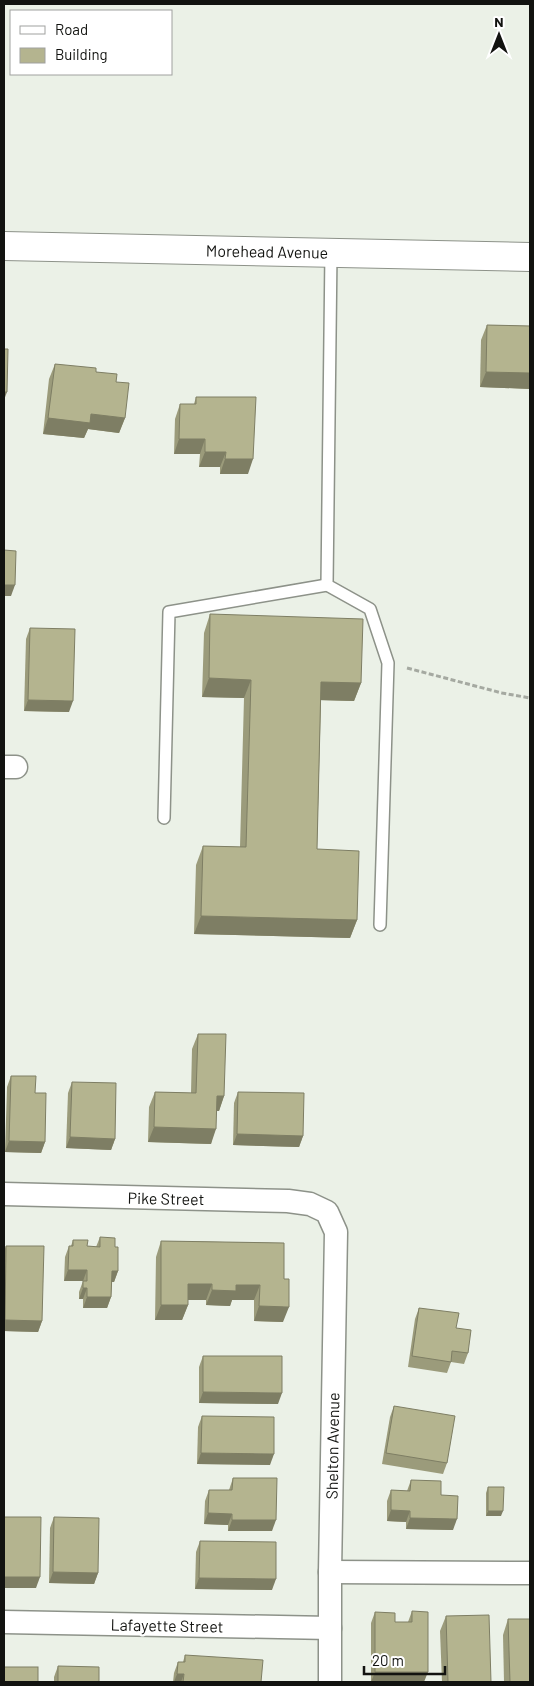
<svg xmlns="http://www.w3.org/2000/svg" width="534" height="1686" viewBox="0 0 534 1686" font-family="Barlow,sans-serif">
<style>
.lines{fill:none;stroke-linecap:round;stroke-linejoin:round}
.service-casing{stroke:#8d9289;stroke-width:14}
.minor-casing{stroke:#8d9289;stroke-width:25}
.tertiary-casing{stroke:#8d9289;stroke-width:30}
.path{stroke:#a5a9a1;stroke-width:3;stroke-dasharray:5 2.5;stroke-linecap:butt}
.service{stroke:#fff;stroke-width:11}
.minor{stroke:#fff;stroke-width:22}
.tertiary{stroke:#fff;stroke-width:28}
.wall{fill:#9b9b7b}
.shaded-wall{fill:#7e7e64}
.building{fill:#b4b48f;stroke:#7e7e64}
.labels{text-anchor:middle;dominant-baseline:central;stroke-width:4.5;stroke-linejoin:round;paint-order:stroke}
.street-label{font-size:16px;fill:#121310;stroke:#fff}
</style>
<rect width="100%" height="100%" fill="#ebf1e7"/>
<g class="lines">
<defs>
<g id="service">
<polyline points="331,252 327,585 370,609 388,663 380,925"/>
<polyline points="164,818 169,612 327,585"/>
</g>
<g id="minor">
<polyline points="4,767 16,767"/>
<polyline points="4,1194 288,1201 310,1204 327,1212 336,1232 330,1572 330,1682"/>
<polyline points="330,1572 530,1573"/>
<polyline points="4,1622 330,1628"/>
</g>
<polyline id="tertiary" points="4,246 530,257"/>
</defs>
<use href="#service" class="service-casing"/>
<use href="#minor" class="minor-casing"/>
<use href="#tertiary" class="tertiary-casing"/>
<polyline class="path" points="407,668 502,693 530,698"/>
<use href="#service" class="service"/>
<use href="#minor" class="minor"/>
<use href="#tertiary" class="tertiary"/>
</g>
<g class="wall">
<polygon points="487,325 530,326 530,389 480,387 481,340"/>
<polygon points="55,364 96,372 116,382 125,418 119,433 88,429 84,438 43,434 49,379"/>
<polygon points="196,397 248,474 220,474 220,467 199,467 200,454 174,454 175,419 180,404 194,404"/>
<polygon points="210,614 361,683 354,701 321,700 317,849 357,920 350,938 194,934 196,865 203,846 240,847 244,698 202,697 204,633"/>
<polygon points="30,628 69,712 24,711 26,639"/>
<polygon points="198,1034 224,1096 219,1111 217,1111 211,1144 148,1142 149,1107 155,1092 191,1093 192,1049"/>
<polygon points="11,1076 35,1093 45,1142 41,1153 5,1152 7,1087"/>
<polygon points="72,1082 115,1139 111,1150 66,1148 68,1093"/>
<polygon points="238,1092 303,1136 299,1147 233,1145 234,1103"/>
<polygon points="100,1237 115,1247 118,1271 114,1282 112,1282 111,1297 107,1308 83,1308 83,1299 79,1299 79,1292 83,1281 64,1281 65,1257 69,1246 71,1246 73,1240 87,1246 96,1247"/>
<polygon points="161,1241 284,1243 283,1322 254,1321 254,1300 232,1300 230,1306 206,1305 206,1300 188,1300 188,1305 182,1320 155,1320 156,1257"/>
<polygon points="6,1246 42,1321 38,1332 4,1331 4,1251"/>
<polygon points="419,1308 456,1328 468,1353 464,1364 451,1362 447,1373 408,1367 415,1319"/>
<polygon points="203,1356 278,1404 199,1403 199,1367"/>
<polygon points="394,1406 447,1463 443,1474 382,1464 390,1417"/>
<polygon points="202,1416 270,1465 197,1464 198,1427"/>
<polygon points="233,1478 272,1531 228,1531 228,1525 204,1524 205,1501 209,1490 229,1490"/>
<polygon points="411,1480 441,1495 453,1530 406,1529 406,1522 387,1521 387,1501 391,1490 407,1491"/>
<polygon points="488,1487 501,1516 486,1516 486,1493"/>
<polygon points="54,1517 98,1573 94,1584 49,1583 50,1528"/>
<polygon points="200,1541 272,1590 195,1589 196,1552"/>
<polygon points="412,1611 424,1682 371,1682 371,1623 375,1612 395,1622 408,1622"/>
<polygon points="446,1616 491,1682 442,1682 440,1631"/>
<polygon points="508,1619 530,1682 504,1682 503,1635"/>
<polygon points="185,1655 261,1682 173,1682 174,1673 178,1662 183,1662"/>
<polygon points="58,1666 99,1682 54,1682 54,1677"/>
</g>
<g class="shaded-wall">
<polygon points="486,372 530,373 530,389 480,387"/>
<polygon points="4,392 7,392 4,400"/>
<polygon points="91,414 125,418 119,433 88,429 84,438 43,434 48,418"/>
<polygon points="179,439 205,439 200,454 174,454"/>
<polygon points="205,452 226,452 220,467 199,467"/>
<polygon points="225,459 253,459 248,474 220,474"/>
<polygon points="4,585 15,585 11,596 4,596"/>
<polygon points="209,678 251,680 244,698 202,697"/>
<polygon points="321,682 361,683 354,701 315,700"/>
<polygon points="28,700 73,701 69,712 24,711"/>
<polygon points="201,916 357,920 350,938 194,934"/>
<polygon points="217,1096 224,1096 219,1111 212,1111"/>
<polygon points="154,1127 216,1129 211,1144 148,1142"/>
<polygon points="237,1134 303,1136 299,1147 233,1145"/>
<polygon points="70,1137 115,1139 111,1150 66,1148"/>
<polygon points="9,1141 45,1142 41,1153 5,1152"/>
<polygon points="68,1270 87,1270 83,1281 64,1281"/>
<polygon points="112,1271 118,1271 114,1282 108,1282"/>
<polygon points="188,1284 212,1284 206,1300 182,1300"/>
<polygon points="236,1285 260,1285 254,1300 232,1300 230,1306 206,1305 212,1290"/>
<polygon points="83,1288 87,1288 83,1299 79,1299"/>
<polygon points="87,1297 111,1297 107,1308 83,1308"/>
<polygon points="161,1305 188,1305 182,1320 155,1320"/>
<polygon points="259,1306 289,1307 283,1322 254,1321"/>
<polygon points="5,1320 42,1321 38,1332 4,1331 4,1323"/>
<polygon points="203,1392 282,1393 278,1404 199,1403"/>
<polygon points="201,1453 274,1454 270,1465 197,1464"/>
<polygon points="391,1510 410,1511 406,1522 387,1521"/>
<polygon points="488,1511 503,1511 501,1516 486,1516"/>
<polygon points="208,1513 232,1514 228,1525 204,1524"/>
<polygon points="410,1518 457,1519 453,1530 406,1529"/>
<polygon points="232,1520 276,1520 272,1531 228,1531"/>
<polygon points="53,1572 98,1573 94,1584 49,1583"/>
<polygon points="4,1577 40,1577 36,1588 4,1588"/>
<polygon points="199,1578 276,1579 272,1590 195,1589"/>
<polygon points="375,1672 428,1672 424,1682 371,1682"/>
<polygon points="177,1674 184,1674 181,1682 174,1682"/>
</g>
<g class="building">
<polygon points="487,325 530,326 530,373 486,372"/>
<polygon points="4,349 8,349 7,392 4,392"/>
<polygon points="55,364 96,368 96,372 117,374 116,382 129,383 125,418 91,414 90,423 48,418"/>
<polygon points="196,397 256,397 253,459 225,459 226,452 205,452 205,439 179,439 180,404 196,404"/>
<polygon points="4,550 16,551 15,585 4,585"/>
<polygon points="210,614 363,619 361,683 321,682 317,849 359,851 357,920 201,916 203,846 246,847 251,680 209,678"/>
<polygon points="30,628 75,629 73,701 28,700"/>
<polygon points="198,1034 226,1034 224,1096 217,1096 216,1129 154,1127 155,1092 196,1093"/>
<polygon points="11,1076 36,1076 35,1093 46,1093 45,1142 9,1141"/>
<polygon points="72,1082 116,1083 115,1139 70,1137"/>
<polygon points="238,1092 304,1093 303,1136 237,1134"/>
<polygon points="100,1237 115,1238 115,1247 118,1247 118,1271 112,1271 111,1297 87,1297 87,1288 83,1288 83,1281 87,1281 87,1270 68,1270 69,1246 73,1246 73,1240 88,1240 87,1246 100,1247"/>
<polygon points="161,1241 284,1243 284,1279 289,1279 289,1307 259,1306 260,1285 236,1285 236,1291 212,1290 212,1284 188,1284 188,1305 161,1305"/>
<polygon points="6,1246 44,1246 42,1321 5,1320"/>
<polygon points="419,1308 459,1313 456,1328 471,1330 468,1353 452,1351 451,1362 412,1356"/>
<polygon points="203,1356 282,1356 282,1393 203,1392"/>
<polygon points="394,1406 455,1416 447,1463 386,1453"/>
<polygon points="202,1416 274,1417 274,1454 201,1453"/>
<polygon points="233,1478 277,1478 276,1520 232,1520 232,1514 208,1513 209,1490 232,1490"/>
<polygon points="411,1480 441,1481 441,1495 458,1496 457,1519 410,1518 410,1511 391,1510 391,1490 410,1491"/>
<polygon points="488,1487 504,1487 503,1511 488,1511"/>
<polygon points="4,1517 41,1517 40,1577 4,1577"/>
<polygon points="54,1517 99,1518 98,1573 53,1572"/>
<polygon points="200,1541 276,1542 276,1579 199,1578"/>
<polygon points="412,1611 428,1612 428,1672 375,1672 375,1612 395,1613 395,1622 412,1622"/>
<polygon points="489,1615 491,1682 448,1682 446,1616"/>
<polygon points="508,1619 530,1619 530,1682 510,1682"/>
<polygon points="185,1655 263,1660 261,1682 183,1682 184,1674 177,1674 178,1662 185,1662"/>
<polygon points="58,1666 99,1667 99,1682 58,1682"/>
<rect x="4" y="1667" width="34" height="15"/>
</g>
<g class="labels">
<g class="street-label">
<text transform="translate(267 251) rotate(1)">Morehead Avenue</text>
<text transform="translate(166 1198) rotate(1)">Pike Street</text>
<text transform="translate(332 1446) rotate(-89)">Shelton Avenue</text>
<text transform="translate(167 1625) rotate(1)">Lafayette Street</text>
</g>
</g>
<rect width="534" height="1686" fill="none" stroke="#121310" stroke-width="10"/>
<rect x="10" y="10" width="162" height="65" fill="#ffffff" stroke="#a0a19f"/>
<rect x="20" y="26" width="25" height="8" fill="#ffffff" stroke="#a0a19f"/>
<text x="55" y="35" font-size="15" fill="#121310">Road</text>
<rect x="20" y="48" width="25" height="15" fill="#b4b48f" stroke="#a0a19f"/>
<text x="55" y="60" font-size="15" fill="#121310">Building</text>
<g transform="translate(499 35)" stroke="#ffffff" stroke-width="4" paint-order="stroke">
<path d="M0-4L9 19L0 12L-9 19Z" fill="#121310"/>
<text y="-8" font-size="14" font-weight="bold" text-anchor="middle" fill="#121310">N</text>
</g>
<path d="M364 1666v8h81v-8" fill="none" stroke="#121310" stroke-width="2.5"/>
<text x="372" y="1666" font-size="15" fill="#121310" stroke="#ffffff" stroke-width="4" paint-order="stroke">20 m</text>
</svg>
